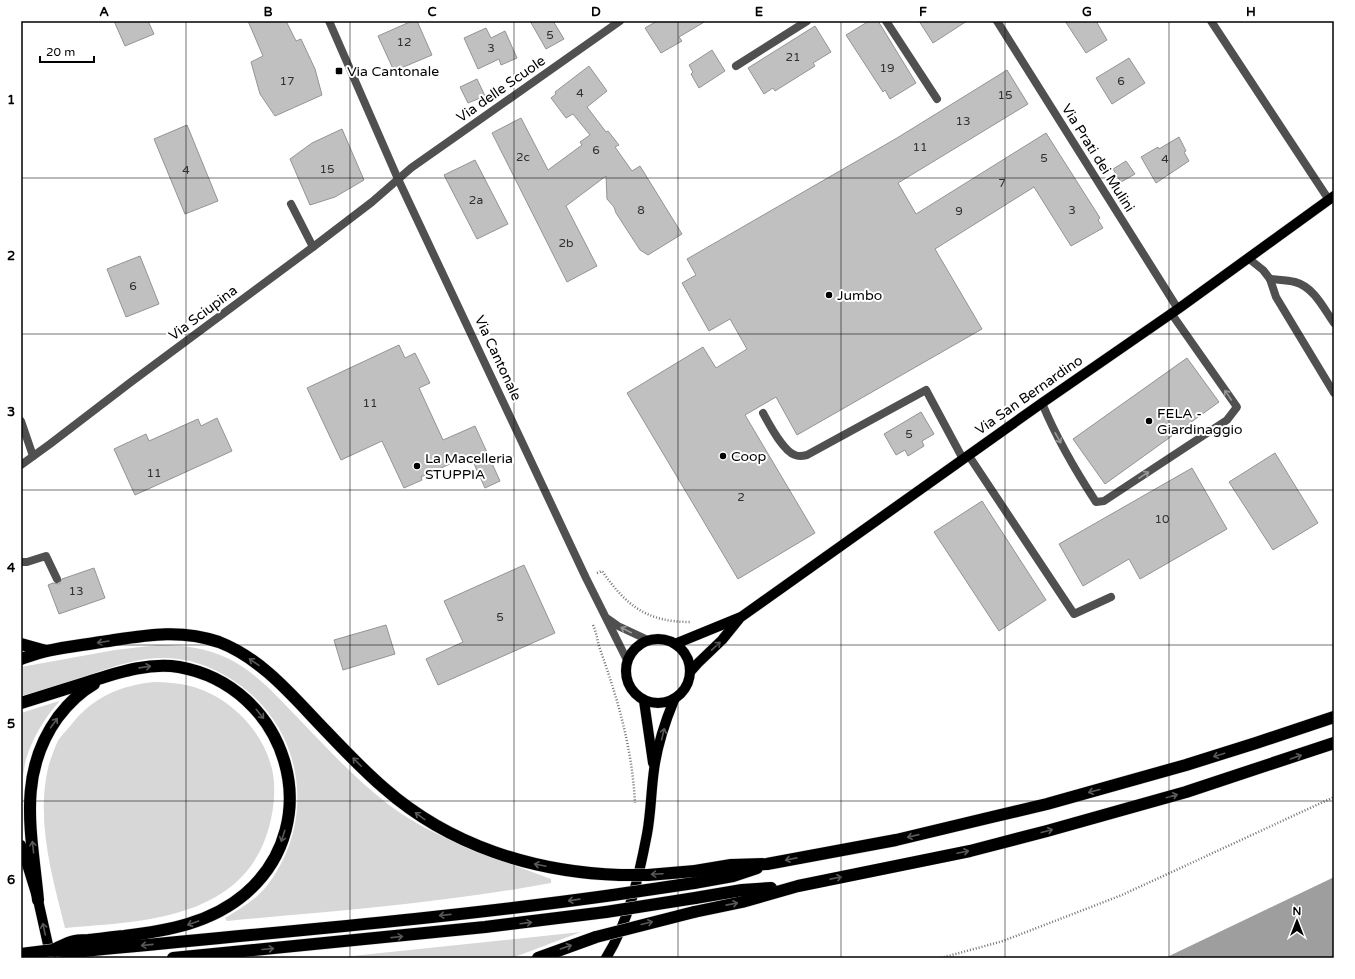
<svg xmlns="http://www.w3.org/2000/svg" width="1355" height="979" viewBox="0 0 1355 979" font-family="'Varela Round',sans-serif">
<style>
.green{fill:#d7d7d7}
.water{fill:#9e9e9e}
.building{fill:#c0c0c0;stroke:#949494}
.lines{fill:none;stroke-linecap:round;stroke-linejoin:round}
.primary-casing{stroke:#dbdbdb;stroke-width:11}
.motorway-casing{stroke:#dbdbdb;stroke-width:13}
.path{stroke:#727272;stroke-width:2.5;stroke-dasharray:1 2;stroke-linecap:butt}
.service{stroke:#505050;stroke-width:8}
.minor{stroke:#505050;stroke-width:8}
.tertiary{stroke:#505050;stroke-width:8}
.primary{stroke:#000;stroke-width:10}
.motorway{stroke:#000;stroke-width:12}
.motorway-bridge-casing{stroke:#dbdbdb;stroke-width:13;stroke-linecap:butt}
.motorway-bridge{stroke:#000;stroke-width:12}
.oneway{stroke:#969696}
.oneway2{stroke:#595959}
.grid{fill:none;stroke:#000;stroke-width:1;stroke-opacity:0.55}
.poi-dot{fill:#000;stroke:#fff;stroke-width:1.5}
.labels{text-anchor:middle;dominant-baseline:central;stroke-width:4;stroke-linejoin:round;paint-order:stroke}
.number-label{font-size:12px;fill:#303030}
.poi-label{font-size:14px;fill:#000;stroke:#fff;text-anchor:start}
.street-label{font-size:14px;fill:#000;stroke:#fff}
.neatline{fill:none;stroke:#000;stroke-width:1.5}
.grid-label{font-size:13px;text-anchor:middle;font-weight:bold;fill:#000}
</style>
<rect width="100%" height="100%" fill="#fff"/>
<g class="green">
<path d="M158,645C179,645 200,647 220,655C251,667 274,693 297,717C326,747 355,779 389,805C438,841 495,858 551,879V883C444,903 335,911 227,921L225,918C240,909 255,900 266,887C318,821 304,727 234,681C219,671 202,663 184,660C144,653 116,667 79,678C60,685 40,690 21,696V667L115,650Z"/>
<path d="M154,682C166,682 178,683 190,686C226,695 259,726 270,762C276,779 275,801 271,819C265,846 254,867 233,885C188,922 120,923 65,928C52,876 35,819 49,764C52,756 55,746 59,739C63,734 67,730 71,725C93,697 119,686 154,682Z"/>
<path d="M59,701V702C45,717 34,736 27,756C24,764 24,775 21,783V713Z"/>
<polygon points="581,932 512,958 333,958"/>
</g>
<polygon class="water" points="1334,877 1334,958 1165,958 1326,881"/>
<g class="building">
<polygon points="114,21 148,21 154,34 125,46"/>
<polygon points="248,21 286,21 296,41 301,39 315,69 322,95 275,116 260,94 251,62 263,56"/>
<polygon points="412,21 417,21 432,55 394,71 378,36"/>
<polygon points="530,21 553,21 564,39 546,49"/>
<polygon points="657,21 706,21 679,37 682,41 661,53 645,28"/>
<polygon points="869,21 878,21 916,83 890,99 885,90 883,92 846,35"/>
<polygon points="919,21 967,21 933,43"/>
<polygon points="1065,21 1096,21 1107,40 1086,53"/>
<polygon points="815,26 831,52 813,63 815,66 775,91 773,88 764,94 748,68"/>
<polygon points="486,28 491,38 505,31 517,58 501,65 499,59 478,69 464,38"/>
<polygon points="712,50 725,71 699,88 691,74 693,72 689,65"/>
<polygon points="1129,58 1145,83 1112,104 1096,78"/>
<polygon points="589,66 607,91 587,107 606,132 608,131 619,145 615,147 632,171 640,166 682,234 648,255 640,250 616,213 614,207 607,199 606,176 566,206 597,266 567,282 492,133 521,118 548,170 582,145 580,142 590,135 573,114 566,118 551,98 556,94 555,92"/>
<polygon points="1007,70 1028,104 898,183 916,214 1046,133 1100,218 1098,220 1103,228 1071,246 1034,187 935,249 982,329 797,435 776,397 745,415 815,533 738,579 627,393 703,347 716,368 747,349 730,319 709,331 682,283 696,275 687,259 897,138"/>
<polygon points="477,79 485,96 468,103 460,87"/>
<polygon points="187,125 218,201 185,214 154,139"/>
<polygon points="342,129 364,180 335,197 310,205 290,159 312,143"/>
<polygon points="1179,137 1186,151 1184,152 1189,161 1156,183 1141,157 1158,147 1159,149"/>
<polygon points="475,160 508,224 477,239 444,175"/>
<polygon points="1126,161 1135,174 1121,182 1113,169"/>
<polygon points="140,256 159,304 126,317 107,269"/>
<polygon points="399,345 405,358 415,353 430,383 419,388 443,440 475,426 500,481 485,488 470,455 421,477 422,480 404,488 382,441 341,460 307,388"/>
<polygon points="1187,358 1219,402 1105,484 1073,439"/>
<polygon points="921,412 934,434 922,441 924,446 908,456 905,450 896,455 884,434"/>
<polygon points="217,418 232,451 135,495 114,449 146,434 149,441 198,419 201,426"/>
<polygon points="1275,453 1318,523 1273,550 1229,482"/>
<polygon points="1192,468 1227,529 1140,579 1129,559 1083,586 1059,544"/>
<polygon points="982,501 1046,600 999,631 934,532"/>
<polygon points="524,565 555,633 438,685 426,659 463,642 444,601"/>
<polygon points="94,568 105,598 59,614 48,585 53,583 59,584 62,579"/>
<polygon points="386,625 395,654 343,670 334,640"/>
</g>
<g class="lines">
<defs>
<g id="primary">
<circle cx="658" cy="671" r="32"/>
<polyline points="675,644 741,617 1042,403 1178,309 1334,196"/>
<polyline points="690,672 698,663 722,640 739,619"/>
<polyline points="644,701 653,763"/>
<polyline points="21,845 38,900 51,958"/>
<path d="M606,958C629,921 639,876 647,834C651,813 651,791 654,770C657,746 665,722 674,700"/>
</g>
<g id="motorway">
<polyline points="21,644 46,651"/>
<path d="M21,659C30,656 38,653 47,651C65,647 83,645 101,642C142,636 178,628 219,642C263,659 294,698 326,731C345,751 364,771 384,788C450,846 534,872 620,875"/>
<path d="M21,703C43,696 65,689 88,682C117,673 148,662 179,667C286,686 330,821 245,894C211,923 167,931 124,936C112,937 100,939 88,940C83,940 77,940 71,942C65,944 59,947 53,950"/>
<polyline points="695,871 731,865 767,864 896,840 992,817 1047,804 1186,765 1256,743 1334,717"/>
<polyline points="694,883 733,876 757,868"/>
<polyline points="695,898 742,890 771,888"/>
<path d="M38,900C32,834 16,775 58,717C68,704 80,692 94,684"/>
<polyline points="694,912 742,902 798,886 970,851 1047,831 1186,792 1334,743"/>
<path d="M53,950L74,952C254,934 434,920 613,895"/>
<polyline points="173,958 485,927 606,912"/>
<polyline points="538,958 596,937"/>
</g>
</defs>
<use href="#primary" class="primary-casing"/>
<use href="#motorway" class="motorway-casing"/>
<g class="path">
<path d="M597,573L602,571C626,605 646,622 690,622"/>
<path d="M593,625C597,633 597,641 600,649C618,700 632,747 635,803"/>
<polyline points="941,958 1003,941 1122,895 1334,797"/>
</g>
<g class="service">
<polyline points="886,21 937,99"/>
<polyline points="1211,21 1329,200"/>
<polyline points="736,66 807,21"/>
<polyline points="291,204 313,247"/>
<polyline points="1248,258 1263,270 1270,279 1276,297 1334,393"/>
<path d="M1270,279C1278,280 1287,280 1295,282C1314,287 1324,309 1334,323"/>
<path d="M1042,403C1056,437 1075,470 1096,502L1104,501L1227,420L1237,407L1171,313"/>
<path d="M763,413C769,424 783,451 795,455C799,457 803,456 807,455L926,390L963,459"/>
<polyline points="21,421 33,456"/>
<polyline points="969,456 1074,614 1111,597"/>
<polyline points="21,562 27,562 46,556 57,579"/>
</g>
<g class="minor">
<polyline points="997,21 1178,309"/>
<polyline points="21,465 50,444 131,382 313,247 372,202 411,168 620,21"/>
</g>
<g class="tertiary">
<polyline points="329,21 398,179 586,578 627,660"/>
<polyline points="608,619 618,626 648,640"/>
</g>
<use href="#primary" class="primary"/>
<use href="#motorway" class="motorway"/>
<defs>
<g id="motorway-bridge">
<polyline points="620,875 648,875 695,871"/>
<polyline points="613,895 694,883"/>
<polyline points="606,912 695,898"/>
<polyline points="596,937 694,912"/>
<polyline points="21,954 53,950"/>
</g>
</defs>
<use href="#motorway-bridge" class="motorway-bridge-casing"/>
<use href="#motorway-bridge" class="motorway-bridge"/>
</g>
<defs><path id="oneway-shaft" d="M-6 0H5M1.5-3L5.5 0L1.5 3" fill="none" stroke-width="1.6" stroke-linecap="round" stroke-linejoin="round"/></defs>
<g class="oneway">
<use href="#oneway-shaft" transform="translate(1228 395) rotate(-124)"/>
<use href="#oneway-shaft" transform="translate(1058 438) rotate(61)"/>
<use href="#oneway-shaft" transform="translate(1144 475) rotate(-33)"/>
<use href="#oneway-shaft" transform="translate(626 630) rotate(-153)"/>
</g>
<g class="oneway2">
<use href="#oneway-shaft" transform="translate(103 642) rotate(171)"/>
<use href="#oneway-shaft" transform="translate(716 646) rotate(-43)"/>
<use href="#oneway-shaft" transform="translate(254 662) rotate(-145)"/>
<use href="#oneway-shaft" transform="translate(145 667) rotate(-8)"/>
<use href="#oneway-shaft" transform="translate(260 714) rotate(51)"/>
<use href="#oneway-shaft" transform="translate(54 723) rotate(-54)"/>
<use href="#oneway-shaft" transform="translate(663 734) rotate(-76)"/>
<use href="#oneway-shaft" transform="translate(1219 755) rotate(163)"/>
<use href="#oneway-shaft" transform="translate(1296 757) rotate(-19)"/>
<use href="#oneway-shaft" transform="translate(357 762) rotate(-135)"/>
<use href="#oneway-shaft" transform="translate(1094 791) rotate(165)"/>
<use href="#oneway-shaft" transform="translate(1172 796) rotate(-16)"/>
<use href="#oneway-shaft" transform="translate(420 816) rotate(-144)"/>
<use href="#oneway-shaft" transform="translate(1047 831) rotate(-15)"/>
<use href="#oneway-shaft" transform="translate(283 836) rotate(108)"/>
<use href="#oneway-shaft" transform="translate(913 836) rotate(167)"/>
<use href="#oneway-shaft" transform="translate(33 847) rotate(-96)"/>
<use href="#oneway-shaft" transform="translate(963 852) rotate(-12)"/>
<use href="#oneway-shaft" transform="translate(791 859) rotate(169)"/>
<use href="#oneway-shaft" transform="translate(540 865) rotate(-168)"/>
<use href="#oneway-shaft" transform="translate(657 874) rotate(177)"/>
<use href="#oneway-shaft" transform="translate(836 878) rotate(-11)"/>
<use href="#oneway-shaft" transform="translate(574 900) rotate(172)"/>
<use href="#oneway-shaft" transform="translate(732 904) rotate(-11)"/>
<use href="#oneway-shaft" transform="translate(445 915) rotate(174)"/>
<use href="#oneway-shaft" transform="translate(193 923) rotate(160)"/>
<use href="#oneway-shaft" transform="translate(526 923) rotate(-7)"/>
<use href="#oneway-shaft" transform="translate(647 923) rotate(-14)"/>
<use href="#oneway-shaft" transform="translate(44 929) rotate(-102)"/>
<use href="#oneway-shaft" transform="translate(397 937) rotate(-6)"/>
<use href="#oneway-shaft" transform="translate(147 945) rotate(174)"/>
<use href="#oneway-shaft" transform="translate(566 947) rotate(-19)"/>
<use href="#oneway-shaft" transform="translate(268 949) rotate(-5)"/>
</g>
<path class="grid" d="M186,21V958M350,21V958M514,21V958M678,21V958M841,21V958M1005,21V958M1169,21V958M21,178H1334M21,334H1334M21,490H1334M21,645H1334M21,801H1334"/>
<g class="poi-dot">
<rect x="335" y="67" width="8" height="8" rx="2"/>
<circle cx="829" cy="295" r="4"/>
<circle cx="1149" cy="421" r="4"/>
<circle cx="723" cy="456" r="4"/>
<circle cx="417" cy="466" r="4"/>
</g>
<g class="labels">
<g class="number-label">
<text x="550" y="35">5</text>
<text x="404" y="42">12</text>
<text x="491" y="48">3</text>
<text x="793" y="57">21</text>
<text x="887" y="68">19</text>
<text x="287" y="81">17</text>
<text x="1121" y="81">6</text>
<text x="580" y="93">4</text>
<text x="1005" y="95">15</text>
<text x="963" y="121">13</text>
<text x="920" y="147">11</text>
<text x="596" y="150">6</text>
<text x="523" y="157">2c</text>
<text x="1044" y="158">5</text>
<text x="1165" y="159">4</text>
<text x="327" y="169">15</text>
<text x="186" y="170">4</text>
<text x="1002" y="183">7</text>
<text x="476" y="200">2a</text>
<text x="641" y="210">8</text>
<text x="1072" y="210">3</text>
<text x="959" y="211">9</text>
<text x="566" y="243">2b</text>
<text x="133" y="286">6</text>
<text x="370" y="403">11</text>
<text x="909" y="434">5</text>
<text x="154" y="473">11</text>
<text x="741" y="497">2</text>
<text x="1162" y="519">10</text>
<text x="76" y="591">13</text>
<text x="500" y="617">5</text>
</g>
<g class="poi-label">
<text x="347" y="71">Via Cantonale</text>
<text x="837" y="295">Jumbo</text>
<text x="1157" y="413">FELA -<tspan x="1157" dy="16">Giardinaggio</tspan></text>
<text x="731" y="456">Coop</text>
<text x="425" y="458">La Macelleria<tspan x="425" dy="16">STUPPIA</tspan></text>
</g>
<g class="street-label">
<text transform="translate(501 89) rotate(-35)">Via delle Scuole</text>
<text transform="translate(1098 158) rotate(58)">Via Prati dei Mulini</text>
<text transform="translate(203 313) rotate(-37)">Via Sciupina</text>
<text transform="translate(498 358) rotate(65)">Via Cantonale</text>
<text transform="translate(1029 395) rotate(-35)">Via San Bernardino</text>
</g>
</g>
<rect width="1355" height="979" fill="none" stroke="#ffffff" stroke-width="44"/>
<g transform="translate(1297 921)" stroke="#ffffff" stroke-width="3" paint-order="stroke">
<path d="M0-3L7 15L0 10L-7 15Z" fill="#000000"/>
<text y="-6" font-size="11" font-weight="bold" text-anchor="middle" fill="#000000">N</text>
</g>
<path d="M40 56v6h54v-6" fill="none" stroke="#000000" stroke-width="2"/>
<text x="46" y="56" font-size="12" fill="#000000" stroke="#ffffff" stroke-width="3" paint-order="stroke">20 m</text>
<rect x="22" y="22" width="1311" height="935" class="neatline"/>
<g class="grid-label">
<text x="104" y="16">A</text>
<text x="268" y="16">B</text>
<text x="432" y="16">C</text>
<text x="596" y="16">D</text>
<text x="759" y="16">E</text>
<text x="923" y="16">F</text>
<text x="1087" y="16">G</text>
<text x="1251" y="16">H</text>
<text x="11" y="104">1</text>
<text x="11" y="260">2</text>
<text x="11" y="416">3</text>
<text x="11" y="572">4</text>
<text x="11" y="728">5</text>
<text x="11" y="884">6</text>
</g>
</svg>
